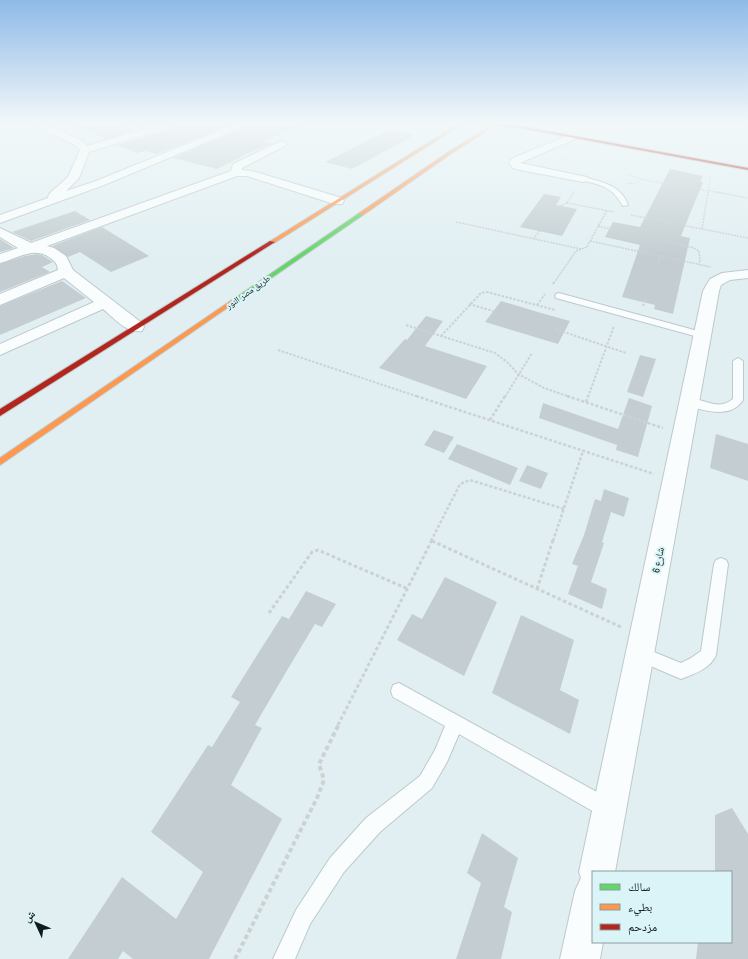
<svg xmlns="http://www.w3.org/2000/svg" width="748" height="959" viewBox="0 0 748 959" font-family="'Archivo Narrow','Noto Naskh Arabic',sans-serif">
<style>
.building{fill:#c4ced2}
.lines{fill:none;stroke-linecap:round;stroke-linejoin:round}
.lane-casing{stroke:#bec9cb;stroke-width:2}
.street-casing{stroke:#bec9cb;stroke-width:2}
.fast-casing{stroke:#bec9cb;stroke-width:2}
.slow-casing{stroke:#bec9cb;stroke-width:2}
.jam-casing{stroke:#bec9cb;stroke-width:2}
.path-far5{stroke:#cdd1d2;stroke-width:1;stroke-dasharray:1.5 1;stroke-linecap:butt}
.path-far4{stroke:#cdd1d2;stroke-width:1.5;stroke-dasharray:2 1;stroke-linecap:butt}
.path-far3{stroke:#cdd1d2;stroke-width:2;stroke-dasharray:2.5 1.5;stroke-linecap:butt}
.path-far2{stroke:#cdd1d2;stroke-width:2.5;stroke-dasharray:3 2;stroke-linecap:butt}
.path-far1{stroke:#cdd1d2;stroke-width:3;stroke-dasharray:3.5 2.5;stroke-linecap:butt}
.path{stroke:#cdd1d2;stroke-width:4;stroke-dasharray:4.5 3;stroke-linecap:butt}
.lane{fill:#fafdfd;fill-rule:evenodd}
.street{fill:#fafdfd;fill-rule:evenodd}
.fast{fill:#63d668;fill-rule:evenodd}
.slow{fill:#ff974d;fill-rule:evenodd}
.jam{fill:#b3261e;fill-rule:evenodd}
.labels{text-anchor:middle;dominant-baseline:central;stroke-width:4;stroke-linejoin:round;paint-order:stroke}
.far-street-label{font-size:9px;fill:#121c1d;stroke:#dbf4f8}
.street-label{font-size:10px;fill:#121c1d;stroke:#dbf4f8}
</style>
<rect width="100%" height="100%" fill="#e1eff2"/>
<g class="building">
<polygon points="70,123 112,123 132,131 106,139"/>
<polygon points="189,123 235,123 157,154 145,151 137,153 118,145"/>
<polygon points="251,123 306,123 263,141 272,144 249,153 217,169 173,158 249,126"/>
<polygon points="391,129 415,135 352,169 325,162"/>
<polygon points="670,169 703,176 700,182 703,182 681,236 690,238 673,314 654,309 655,305 622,297 640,245 605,237 613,222 640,227"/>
<polygon points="544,194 561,197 556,205 577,209 562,236 520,227"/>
<polygon points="75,211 90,220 31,241 12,232"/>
<polygon points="102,227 149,256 111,272 80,252 68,257 52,246"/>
<polygon points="0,239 14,248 0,252"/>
<polygon points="37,254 42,255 53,262 42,267 50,272 0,292 0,264 25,256"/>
<polygon points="62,281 86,298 0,335 0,306"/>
<polygon points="501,301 541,313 570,321 558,344 485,322"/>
<polygon points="426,316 443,321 425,346 487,366 466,399 379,368 405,339 407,340"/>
<polygon points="640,355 656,359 643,397 627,392"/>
<polygon points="629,398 652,406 638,457 616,450 617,445 539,418 543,403 618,429"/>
<polygon points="434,430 454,437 444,453 424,445"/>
<polygon points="716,434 748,444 748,481 710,468"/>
<polygon points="457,444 518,468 510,485 448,459"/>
<polygon points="527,465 548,473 541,489 519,481"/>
<polygon points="604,489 629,498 624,517 611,512 602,542 604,543 591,582 607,589 602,609 568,594 578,566 572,564 584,535 595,499 601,501"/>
<polygon points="445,577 497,602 464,676 397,640 412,614 422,619"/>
<polygon points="306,591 336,604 322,627 315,624 289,667 255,725 262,728 231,785 282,819 209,959 133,959 123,951 118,959 68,959 122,877 176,919 203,872 151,832 208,745 212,747 240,702 231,697 259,652 282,616 289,619"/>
<polygon points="521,615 574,640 560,690 579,700 570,734 492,693"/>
<polygon points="732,808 748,834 748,959 696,959 698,942 731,942 731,872 715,872 715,815"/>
<polygon points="482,833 518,858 504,907 512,912 501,959 456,959 481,883 467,873"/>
</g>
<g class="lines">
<defs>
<g id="lane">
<path d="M583,177C602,182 621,185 628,205L623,206C612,187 602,185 581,180L580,179Z"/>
<polygon points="559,293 705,333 707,335 702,338 556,298 555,296 556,294"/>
<path d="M738,358L743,361V400C730,420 703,410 685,405L684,402L685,399C702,395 715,413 733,399V361Z"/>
<path d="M721,558L726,560L728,564L716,655C710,669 694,674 681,679L634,659L631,654L634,649L639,646L681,663L691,658L701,651L714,564L716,560Z"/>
<polygon points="399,683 615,802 617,809 615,816 608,818 601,816 459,734 447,762 432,788 380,832 344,872 310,924 295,959 273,959 296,910 330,858 366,818 420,776 435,750 445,726 393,697 391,691 393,685"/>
</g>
<g id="street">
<polygon points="32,123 43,123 83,141 87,146 141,130 148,126 149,123 158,123 155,129 147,134 89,152 79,178 66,191 96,181 238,123 250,123 248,125 104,185 0,223 0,215 48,198 49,194 68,177 80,150 75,145 33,125"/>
<polygon points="572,134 577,137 575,139 520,163 587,177 589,179 587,181 583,182 520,170 513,168 509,163 513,158"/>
<path d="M281,141L285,142L286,144L285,146L242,168V170L252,171L342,198L344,201L342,204H334L247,176H237L47,246L54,248L66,256L73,270L142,323L144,327L142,331C127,334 114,318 103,309L0,355V344L94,302L64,278L0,305V294L58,270C57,263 55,261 49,257C33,246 17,259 0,263V254L18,248L0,237V228L31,243L231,171L233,164Z"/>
<polygon points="748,270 748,278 730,280 721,285 719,291 615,872 593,872 593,942 603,942 600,959 560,959 575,891 581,878 579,872 703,291 710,279 722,273"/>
</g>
<polygon id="fast" points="361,212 363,213 363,215 236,302 231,301"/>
<g id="slow">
<polygon points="460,123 464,123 274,243 269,242"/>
<polygon points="495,123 499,123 452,153 363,215 358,214 450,151"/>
<polygon points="232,300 237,301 0,465 0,458"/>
</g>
<g id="jam">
<polygon points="481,123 520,126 748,168 748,170 520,128 482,125"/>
<polygon points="270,241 275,242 0,416 0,409"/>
</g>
</defs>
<use href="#lane" class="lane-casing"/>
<use href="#street" class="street-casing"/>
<use href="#fast" class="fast-casing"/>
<use href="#slow" class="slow-casing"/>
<use href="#jam" class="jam-casing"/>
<g class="path-far5">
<polyline points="563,161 570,153"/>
<polyline points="629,175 649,181 722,193"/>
<polyline points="626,184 635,183 642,179"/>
<polyline points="678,190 680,186"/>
<polyline points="573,193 575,191"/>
<polyline points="708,193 711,176"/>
</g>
<g class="path-far4">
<polyline points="716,192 748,198"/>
<polyline points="567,203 574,192"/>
<polyline points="558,207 567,203 614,212"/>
<polyline points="631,215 748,238"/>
<polyline points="456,222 581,249"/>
<polyline points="598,226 617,231"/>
<polyline points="702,229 708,192"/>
<polyline points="533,239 542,228"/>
<polyline points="590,241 711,267"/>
<polyline points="665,241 694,248 699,251 700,261 698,263"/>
<polyline points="657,265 661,255"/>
<polyline points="554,283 576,251 587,247 607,210"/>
</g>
<g class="path-far3">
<polyline points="553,284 554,282"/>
<polyline points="469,304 493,311"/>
<polyline points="537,305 545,294"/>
<polyline points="643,306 646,297"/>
<polyline points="406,325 495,353 507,362 518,374 544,388 570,397"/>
<polyline points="555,329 626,353"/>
<polyline points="441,336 481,293 487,292 555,310"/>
<polyline points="278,350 419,397"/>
<polyline points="505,397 532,353"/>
<polyline points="588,397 614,326"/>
</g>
<g class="path-far2">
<polyline points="416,396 654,474"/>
<polyline points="567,396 663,428"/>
<polyline points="586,402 588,396"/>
<polyline points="490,420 505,396"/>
<polyline points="431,541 460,484 470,480 564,509"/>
<polyline points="553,541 583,451"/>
</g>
<g class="path-far1">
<polyline points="432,541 621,627"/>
<polyline points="537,589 553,540"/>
<polyline points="269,613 312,552 318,550 408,589"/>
<polyline points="338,725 432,540"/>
</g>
<polyline class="path" points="235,959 317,798 324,780 319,764 339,724"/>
<use href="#lane" class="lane"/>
<use href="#street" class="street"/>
<use href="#fast" class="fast"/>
<use href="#slow" class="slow"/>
<use href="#jam" class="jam"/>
</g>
<linearGradient id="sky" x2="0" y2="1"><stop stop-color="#8fbae8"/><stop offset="0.48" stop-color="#f2f8f9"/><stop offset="1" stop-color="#f2f8f9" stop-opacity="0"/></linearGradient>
<rect width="748" height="257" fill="url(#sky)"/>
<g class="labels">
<g class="far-street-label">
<text transform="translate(248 292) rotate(-35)">طريق مصر النور</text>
</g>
<g class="street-label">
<text transform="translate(658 560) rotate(-79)">شارع 6</text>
</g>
</g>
<rect x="592" y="871" width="140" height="72" fill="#dbf4f8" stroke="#8b9ea0"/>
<rect x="600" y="884" width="20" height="6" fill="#63d668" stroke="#8b9ea0"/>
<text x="628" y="891" font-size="12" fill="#121c1d">سالك</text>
<rect x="600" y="904" width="20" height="6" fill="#ff974d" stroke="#8b9ea0"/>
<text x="628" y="911" font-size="12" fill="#121c1d">بطيء</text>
<rect x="600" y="924" width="20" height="6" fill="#b3261e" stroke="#8b9ea0"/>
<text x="628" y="931" font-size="12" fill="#121c1d">مزدحم</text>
<g transform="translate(36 923) rotate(314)" stroke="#dbf4f8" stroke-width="3" paint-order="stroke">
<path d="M0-3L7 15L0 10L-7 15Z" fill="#121c1d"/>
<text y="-6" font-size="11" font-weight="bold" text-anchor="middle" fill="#121c1d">ش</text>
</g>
</svg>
